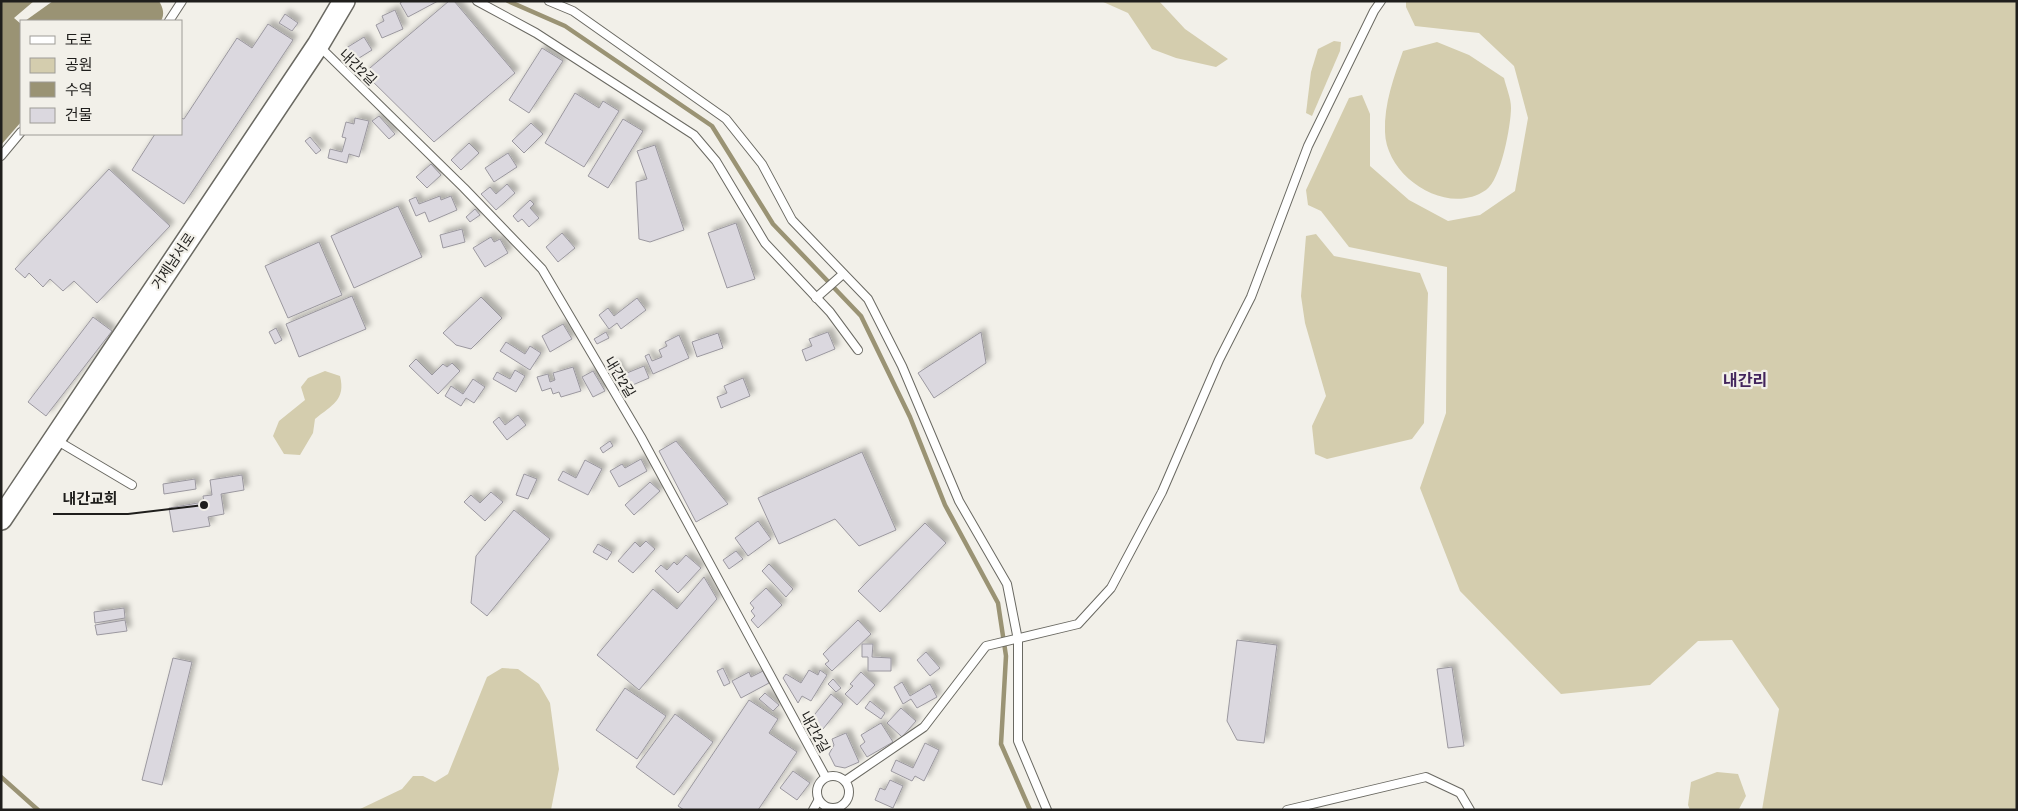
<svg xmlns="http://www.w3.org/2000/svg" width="2018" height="811" viewBox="0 0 2018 811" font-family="'Archivo Narrow','Noto Sans KR',sans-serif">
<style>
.green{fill:#d4cdae}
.water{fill:#9a9374}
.pier{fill:#f2f0e9}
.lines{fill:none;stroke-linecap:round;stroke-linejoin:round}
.stream{stroke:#9a9374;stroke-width:4.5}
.building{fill:#dbd8df;stroke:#9b989f;filter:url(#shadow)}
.service-casing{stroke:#6a6962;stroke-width:10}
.secondary-casing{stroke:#6a6962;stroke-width:24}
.service{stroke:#fff;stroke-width:8}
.secondary{stroke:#fff;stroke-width:21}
.labels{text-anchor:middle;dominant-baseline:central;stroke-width:4.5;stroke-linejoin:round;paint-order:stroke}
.street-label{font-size:14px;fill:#1f1e1c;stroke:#f2f0e9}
.quarter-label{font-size:16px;font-weight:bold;fill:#43255d;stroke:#f2f0e9}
.leader{fill:none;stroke:#1f1e1c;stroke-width:2}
.callout-dot{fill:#1f1e1c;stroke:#f2f0e9;stroke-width:2}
.callout-label{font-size:15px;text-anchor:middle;font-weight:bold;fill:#1f1e1c;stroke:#f2f0e9;stroke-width:4.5;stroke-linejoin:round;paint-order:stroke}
</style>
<defs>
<filter id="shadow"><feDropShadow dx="4.5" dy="-4.5" stdDeviation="2.5" flood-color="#0004"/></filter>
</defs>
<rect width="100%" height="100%" fill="#f2f0e9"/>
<g class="green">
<polygon points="1101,1 1159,1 1185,29 1228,59 1216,67 1176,58 1152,49 1128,13"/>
<polygon points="1406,1 2017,1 2017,810 1762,810 1779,709 1732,640 1698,641 1650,685 1561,694 1460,591 1420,488 1446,413 1447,267 1349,247 1321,211 1308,205 1306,190 1349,98 1362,95 1370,114 1370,166 1409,200 1448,221 1480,215 1515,191 1528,118 1514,66 1479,33 1415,26 1406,7"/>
<polygon points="1334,41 1341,42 1340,51 1312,116 1306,113 1311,72 1318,49"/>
<path d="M1437,42L1469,55L1504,78C1506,87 1511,98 1511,108C1511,125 1501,180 1486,190C1447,217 1386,177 1385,132C1384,103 1394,77 1403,51Z"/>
<polygon points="1316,234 1334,256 1420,273 1428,293 1424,423 1412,439 1327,459 1315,454 1312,426 1326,396 1305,323 1301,296 1306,236"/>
<path d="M325,371L340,376C346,400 332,405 315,419L313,433L300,455L284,454L273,436L279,421L305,400L301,387L308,378Z"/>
<polygon points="502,668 518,669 539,684 550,703 559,769 551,810 358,810 402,789 413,776 423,776 435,782 448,774 487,677"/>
<polygon points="1717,772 1738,774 1746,796 1739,809 1690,810 1688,805 1691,782"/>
</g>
<path class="water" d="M1,1H159C163,8 165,14 161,21H21V122L1,145Z"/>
<polygon class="pier" points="34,1 53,1 25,21 21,21 21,24 14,18"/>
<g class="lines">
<g class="stream">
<polyline points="508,1 565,26 712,126 773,224 861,316 910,417 945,505 998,603 1006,656 1001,744 1030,810"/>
<polyline points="1,777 38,810"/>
</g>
</g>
<g class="building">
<polygon points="403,1 438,1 408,17 400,3"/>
<polygon points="449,1 454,1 515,73 434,142 364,73"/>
<polygon points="395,10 403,29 382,38 376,25 384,21 382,16"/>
<polygon points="285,14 298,23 292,31 279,23"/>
<polygon points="268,24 293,40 184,204 132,170 155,134 181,134 181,118 184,119 237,38 252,48"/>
<polygon points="364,37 372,50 351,63 343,50"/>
<polygon points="542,48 563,61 529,113 509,100"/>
<polygon points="575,93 599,108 603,101 619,111 584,167 545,143"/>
<polygon points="379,116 395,134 389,139 372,121"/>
<polygon points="355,118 369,121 359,157 349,154 347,163 328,158 330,149 342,152 346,138 342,137 346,122 354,124"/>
<polygon points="623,119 643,131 608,188 588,176"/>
<polygon points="531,123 543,134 524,153 512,141"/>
<polygon points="310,137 321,150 316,154 305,141"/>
<polygon points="469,143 479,153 461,170 451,160"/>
<polygon points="655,145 684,230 650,242 639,239 636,182 647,179 637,151"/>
<polygon points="508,153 517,167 494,182 485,168"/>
<polygon points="431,164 441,175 427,188 416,177"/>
<polygon points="109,169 170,226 97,303 74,281 63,291 50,279 43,287 29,273 25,278 15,269"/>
<polygon points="507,184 515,193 496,210 481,194 490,187 496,194"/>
<polygon points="440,196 441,200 451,196 457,210 429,222 425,212 416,216 409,200 416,197 419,204"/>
<polygon points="530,200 534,204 530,208 539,218 529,227 522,219 518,222 513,216"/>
<polygon points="398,206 422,257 354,288 331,236"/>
<polygon points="475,209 480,215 470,222 466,217"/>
<polygon points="736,223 755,279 727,288 708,233"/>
<polygon points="462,229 465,242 443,248 440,235"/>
<polygon points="562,233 575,248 558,262 546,247"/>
<polygon points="491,237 494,242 500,239 508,253 485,267 473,248"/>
<polygon points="319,242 342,295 288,318 265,266"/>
<polygon points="352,296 366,329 299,357 286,324"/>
<polygon points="481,297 502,318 471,349 456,345 443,333"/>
<polygon points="637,298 646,310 621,329 617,323 609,329 599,315 608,308 614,316"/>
<polygon points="93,317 112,331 46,416 28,402"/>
<polygon points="563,324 572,339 550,352 542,336"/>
<polygon points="276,328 282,340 275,344 269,332"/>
<polygon points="606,332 609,338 597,344 594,339"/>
<polygon points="828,332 835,349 806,361 802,350 812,346 809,339"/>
<polygon points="981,332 986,363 934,398 918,373"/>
<polygon points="718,333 723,348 697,357 692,342"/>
<polygon points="679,335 689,358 653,374 645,356 649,354 652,361 662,357 659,350 667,346 665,342"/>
<polygon points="506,342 525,354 530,346 541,353 530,370 500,351"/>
<polygon points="416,359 432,375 443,364 447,367 452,363 460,371 438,394 409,366"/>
<polygon points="617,363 622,375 644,366 649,378 621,390 611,366"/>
<polygon points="573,367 581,391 561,397 559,392 553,394 551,388 542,391 537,377 548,374 550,382 555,380 553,373"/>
<polygon points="515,370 525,376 516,392 493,379 497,372 510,379"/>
<polygon points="593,371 605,391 593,397 582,377"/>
<polygon points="743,378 750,396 721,408 717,397 727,393 724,386"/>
<polygon points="473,379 485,387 474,403 466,398 461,406 445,396 451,386 463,394"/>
<polygon points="518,415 526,425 507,440 493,422 499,417 505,425"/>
<polygon points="610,441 613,446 603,453 600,448"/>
<polygon points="676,441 728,504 696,522 659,451"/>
<polygon points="862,452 896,530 859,546 835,519 779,544 758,498"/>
<polygon points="641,459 647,471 619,487 610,471 622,464 625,468"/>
<polygon points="585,460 602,469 588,495 558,480 563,471 576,478"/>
<polygon points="524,474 537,479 528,499 516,495"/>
<polygon points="242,475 244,490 221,494 224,514 208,517 210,526 173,532 169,508 204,502 203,496 212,495 210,480"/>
<polygon points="195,479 196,489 164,494 163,484"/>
<polygon points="650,482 660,491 634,515 625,505"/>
<polygon points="491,492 503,502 485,521 464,502 471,495 480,503"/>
<polygon points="514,510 550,539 487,616 471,603 476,556"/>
<polygon points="758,521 771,539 748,556 735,538"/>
<polygon points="925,523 946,543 880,612 858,591"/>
<polygon points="646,541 655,549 633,573 618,561 635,542 640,547"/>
<polygon points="598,544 612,552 607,560 593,552"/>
<polygon points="736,551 743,559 729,569 723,560"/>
<polygon points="686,555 701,568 678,593 655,571 661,565 667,570 674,562 677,565"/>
<polygon points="769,564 793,589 786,597 762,571"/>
<polygon points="704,577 717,599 639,690 597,655 653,589 677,609"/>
<polygon points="766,588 782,605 758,628 751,620 755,616 751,611 754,608 750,603"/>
<polygon points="124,608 125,618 95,623 94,612"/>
<polygon points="125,620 127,631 97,635 95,625"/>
<polygon points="858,620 871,634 832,671 825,664 829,661 823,654"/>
<polygon points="1237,640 1277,645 1264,743 1237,740 1227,721"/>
<polygon points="862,644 873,644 872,657 891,658 891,671 868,671 868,657 862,657"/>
<polygon points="926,652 940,668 930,676 917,660"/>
<polygon points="173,658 192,662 162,785 142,780"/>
<polygon points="1452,667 1464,746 1448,748 1437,669"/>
<polygon points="723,668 730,683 724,686 717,671"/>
<polygon points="809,670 818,675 820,670 827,675 811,701 802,696 798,703 783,678 786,674 801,683"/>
<polygon points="763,671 769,683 741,698 732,681 749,672 751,677"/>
<polygon points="861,672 875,685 857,705 845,694 853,686 850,684"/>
<polygon points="833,679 841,688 836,692 828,684"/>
<polygon points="902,682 910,696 930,684 937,697 917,708 911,699 903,704 894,687"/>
<polygon points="625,688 666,716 637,759 596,730"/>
<polygon points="765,693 779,705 773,711 759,699"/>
<polygon points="831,694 843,704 823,729 811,719"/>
<polygon points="749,700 778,719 769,733 797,752 758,810 684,810 678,806"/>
<polygon points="870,701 885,713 881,719 865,708"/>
<polygon points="901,708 916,721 902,737 887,723"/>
<polygon points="675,714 713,742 674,795 636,767"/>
<polygon points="881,723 893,742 867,757 860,746 865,742 861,735"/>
<polygon points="846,733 859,762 845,768 835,766 829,754 834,745 832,739"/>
<polygon points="925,743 939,750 924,781 915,776 912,781 891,771 896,760 913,768"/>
<polygon points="793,771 810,783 797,800 780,788"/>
<polygon points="890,780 903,786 893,808 875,800 880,788 885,790"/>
</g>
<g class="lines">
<defs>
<g id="service">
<polyline points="477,1 536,33 694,135 716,161 765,243 830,312 858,350"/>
<polyline points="549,1 573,11 726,119 762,164 792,220 868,299 902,366 959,501 1007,584 1018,640 1018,741 1047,810"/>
<polyline points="169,21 182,1"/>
<polyline points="319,46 464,188 542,269 641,437 825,776"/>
<polyline points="1,156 21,132"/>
<polyline points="816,298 843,274"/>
<polyline points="56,440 132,485"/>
<circle cx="833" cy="792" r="16"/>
<polyline points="845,781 924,727 986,646 1078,624 1111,588 1162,492 1219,360 1251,297 1308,146 1374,11 1381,1"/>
<polyline points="813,810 818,801"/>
<polyline points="1287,810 1426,777 1460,793 1470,810"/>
</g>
<polyline id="secondary" points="1,519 318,45 344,1"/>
</defs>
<use href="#service" class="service-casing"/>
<use href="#secondary" class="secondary-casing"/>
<use href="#service" class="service"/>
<use href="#secondary" class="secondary"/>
</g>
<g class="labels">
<g class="street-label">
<text transform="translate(358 67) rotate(44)">내간2길</text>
<text transform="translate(173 261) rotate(-56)">거제남서로</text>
<text transform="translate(620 377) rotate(59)">내간2길</text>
<text transform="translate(815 732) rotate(61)">내간2길</text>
</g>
<g class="quarter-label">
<text x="1745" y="380">내간리</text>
</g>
</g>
<path class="leader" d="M204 505L128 514H53"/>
<circle class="callout-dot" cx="204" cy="505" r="5"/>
<g class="callout-label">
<text x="90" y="504">내간교회</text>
</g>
<rect width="2018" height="811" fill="none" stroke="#1f1e1c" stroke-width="5"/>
<rect x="20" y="20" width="162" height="115" fill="#f2f0e9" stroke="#9e9c97"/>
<rect x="30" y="36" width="25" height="8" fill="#ffffff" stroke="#9e9c97"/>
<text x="65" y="45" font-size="15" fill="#1f1e1c">도로</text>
<rect x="30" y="58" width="25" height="15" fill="#d4cdae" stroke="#9e9c97"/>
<text x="65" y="70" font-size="15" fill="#1f1e1c">공원</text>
<rect x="30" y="82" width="25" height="15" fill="#9a9374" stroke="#9e9c97"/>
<text x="65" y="95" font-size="15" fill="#1f1e1c">수역</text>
<rect x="30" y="108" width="25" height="15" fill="#dbd8df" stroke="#9e9c97"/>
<text x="65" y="120" font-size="15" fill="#1f1e1c">건물</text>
</svg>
